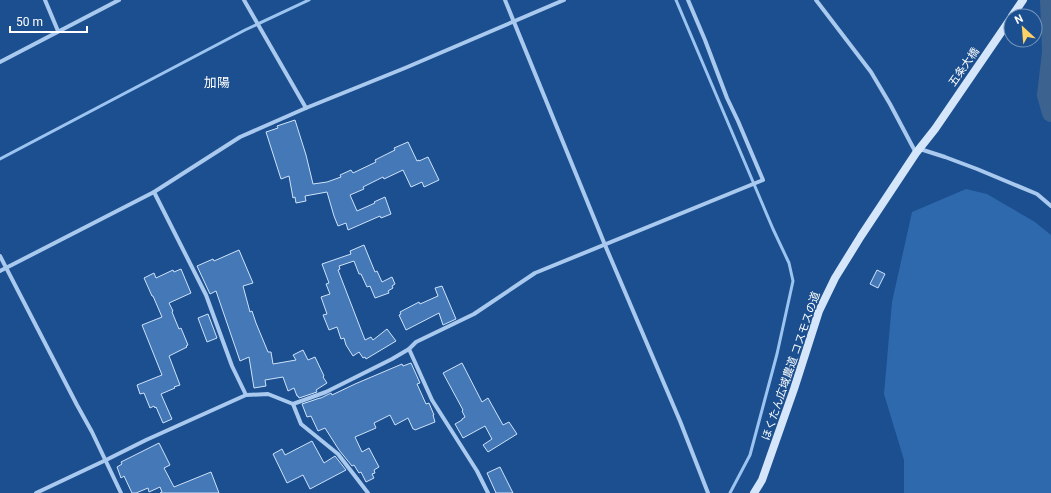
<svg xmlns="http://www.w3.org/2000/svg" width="1051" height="493" viewBox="0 0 1051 493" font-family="Roboto,'Noto Sans JP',sans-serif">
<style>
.green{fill:#2e69ad}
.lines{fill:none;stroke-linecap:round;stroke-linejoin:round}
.stream{stroke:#9cc4f0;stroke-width:3}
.river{stroke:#3c6290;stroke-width:18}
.building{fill:#4478b7;stroke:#cfe3fa}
.street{stroke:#a9c9ee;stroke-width:4}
.secondary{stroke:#d6e6fa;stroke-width:8}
.labels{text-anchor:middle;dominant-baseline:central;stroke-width:3;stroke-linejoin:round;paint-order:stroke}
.street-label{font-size:11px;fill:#fff;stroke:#1b4f8f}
.quarter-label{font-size:13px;fill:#fff;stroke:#1b4f8f}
</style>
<rect width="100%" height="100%" fill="#1b4f8f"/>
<polygon class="green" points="966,189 987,194 1035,222 1051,235 1051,493 904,493 904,460 884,394 892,302 912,212"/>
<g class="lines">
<g class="stream">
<polyline points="676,0 773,229 789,263 793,281 777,354 750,455 730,493"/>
<polyline points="0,159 245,30 309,0"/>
</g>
<g class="river">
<polyline points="1049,0 1051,50"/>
<polyline points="1051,52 1046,95 1051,113"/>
</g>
</g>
<g class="building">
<polygon points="295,120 306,155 313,184 327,182 341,177 340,175 351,170 353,173 376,162 375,160 395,150 394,148 408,142 417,161 419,160 419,161 428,157 439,180 424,187 422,182 411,187 403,170 384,179 383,177 363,187 364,189 350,195 357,211 375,203 374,202 385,197 391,214 381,218 380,216 348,230 346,223 338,226 334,216 327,192 305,196 306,201 296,203 295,197 293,198 289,176 281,179 266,132 278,128 277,126"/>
<polygon points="364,245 375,272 377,271 382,282 392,277 395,284 392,286 393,288 388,291 389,293 375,298 370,286 367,287 361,274 359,274 354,261 339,266 340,269 338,270 365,340 371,337 373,340 387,329 396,341 366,359 365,357 363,358 359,352 353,356 346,345 344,338 341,339 337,327 329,330 323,315 327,314 321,297 330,294 326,284 329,283 322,264 351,254 350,251"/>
<polygon points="239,250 253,283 243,286 250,312 252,311 256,323 268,352 271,352 273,364 296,360 293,355 303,350 308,360 315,357 324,376 323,377 327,383 316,390 317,392 299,398 298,396 297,396 294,388 288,391 283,377 265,380 266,386 254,388 249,357 240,361 216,291 210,294 197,266 213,259 214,261"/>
<polygon points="181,269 191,293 169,303 173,311 172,312 179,329 181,328 188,345 186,346 187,347 169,356 180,385 174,387 175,388 161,394 172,419 163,423 156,407 155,408 154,406 150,408 144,393 140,394 137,385 162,375 142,325 162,317 153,296 152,296 144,278 154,273 156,278 173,270 174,272"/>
<polygon points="877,270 885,274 878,288 870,284"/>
<polygon points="442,286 456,319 443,325 439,313 406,330 399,315 401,314 400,312 419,302 420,304 438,296 435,288"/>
<polygon points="208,314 217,338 207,342 198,318"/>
<polygon points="411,363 420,383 417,384 426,404 429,403 434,415 433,415 435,422 415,430 414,429 413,429 408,418 395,425 390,415 374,423 376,428 355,437 362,452 369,448 379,467 374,470 375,473 372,474 374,478 366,482 361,472 359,473 354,465 352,466 339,450 325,428 318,431 311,416 307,417 302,404 320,398 321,398 331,393 332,395 355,384 402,364 403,366"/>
<polygon points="462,363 482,402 488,398 503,425 509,422 517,434 488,452 483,445 492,439 485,426 463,438 455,424 462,420 462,419 465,417 462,411 463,410 443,373"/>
<polygon points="312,441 324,463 335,456 346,470 310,489 303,475 287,483 273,454 282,449 285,455"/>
<polygon points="159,443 170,465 164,468 174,487 211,472 219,493 160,493 162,492 160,487 149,492 148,488 136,493 132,493 124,476 121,478 117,467 122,464 121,462"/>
<polygon points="500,467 513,493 496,493 487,473"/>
</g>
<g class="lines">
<g class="street">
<polyline points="45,0 58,31"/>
<polyline points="244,0 306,108"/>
<polyline points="505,0 605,245 680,421 708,493"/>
<polyline points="816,0 871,72 890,104 916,153"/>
<polyline points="0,62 119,0"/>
<polyline points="920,149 945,157 977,169 1037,194 1051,206"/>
<polyline points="154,192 206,295 232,366 246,395"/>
<polyline points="0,256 77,405 92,432 121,493"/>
<polyline points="0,271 154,192 240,137 306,108 405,68 564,0"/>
<polyline points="409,349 432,400 477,471 488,493"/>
<polyline points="293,404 301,424 338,454 368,493"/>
<polyline points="36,493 106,460 146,440 246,395 268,394 293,404 326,392 392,359 409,349 416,342 474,314 535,273 763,180 738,121 727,98 705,40 688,0"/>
</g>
<g class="secondary">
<polyline points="1012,16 1023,0"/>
<polyline points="754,493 762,480 794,389 819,311 835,278 861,236 916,153 935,129 1011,18"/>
</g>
</g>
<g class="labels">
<g class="street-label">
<text transform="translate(964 67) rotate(-55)">五条大橋</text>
<text transform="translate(791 366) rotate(-71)">ほくたん広域農道 コスモスの道</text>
</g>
<g class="quarter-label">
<text x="217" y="82">加陽</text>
</g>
</g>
<g transform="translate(1023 28) rotate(334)"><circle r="19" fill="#1b4f8f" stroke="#7695bc"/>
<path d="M0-3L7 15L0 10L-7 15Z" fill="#ffd166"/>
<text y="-6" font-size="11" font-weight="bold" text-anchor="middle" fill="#ffffff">N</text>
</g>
<path d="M10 26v6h77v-6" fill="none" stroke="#ffffff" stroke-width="2"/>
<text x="16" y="26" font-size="12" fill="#ffffff" stroke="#1b4f8f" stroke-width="3" paint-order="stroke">50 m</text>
</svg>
